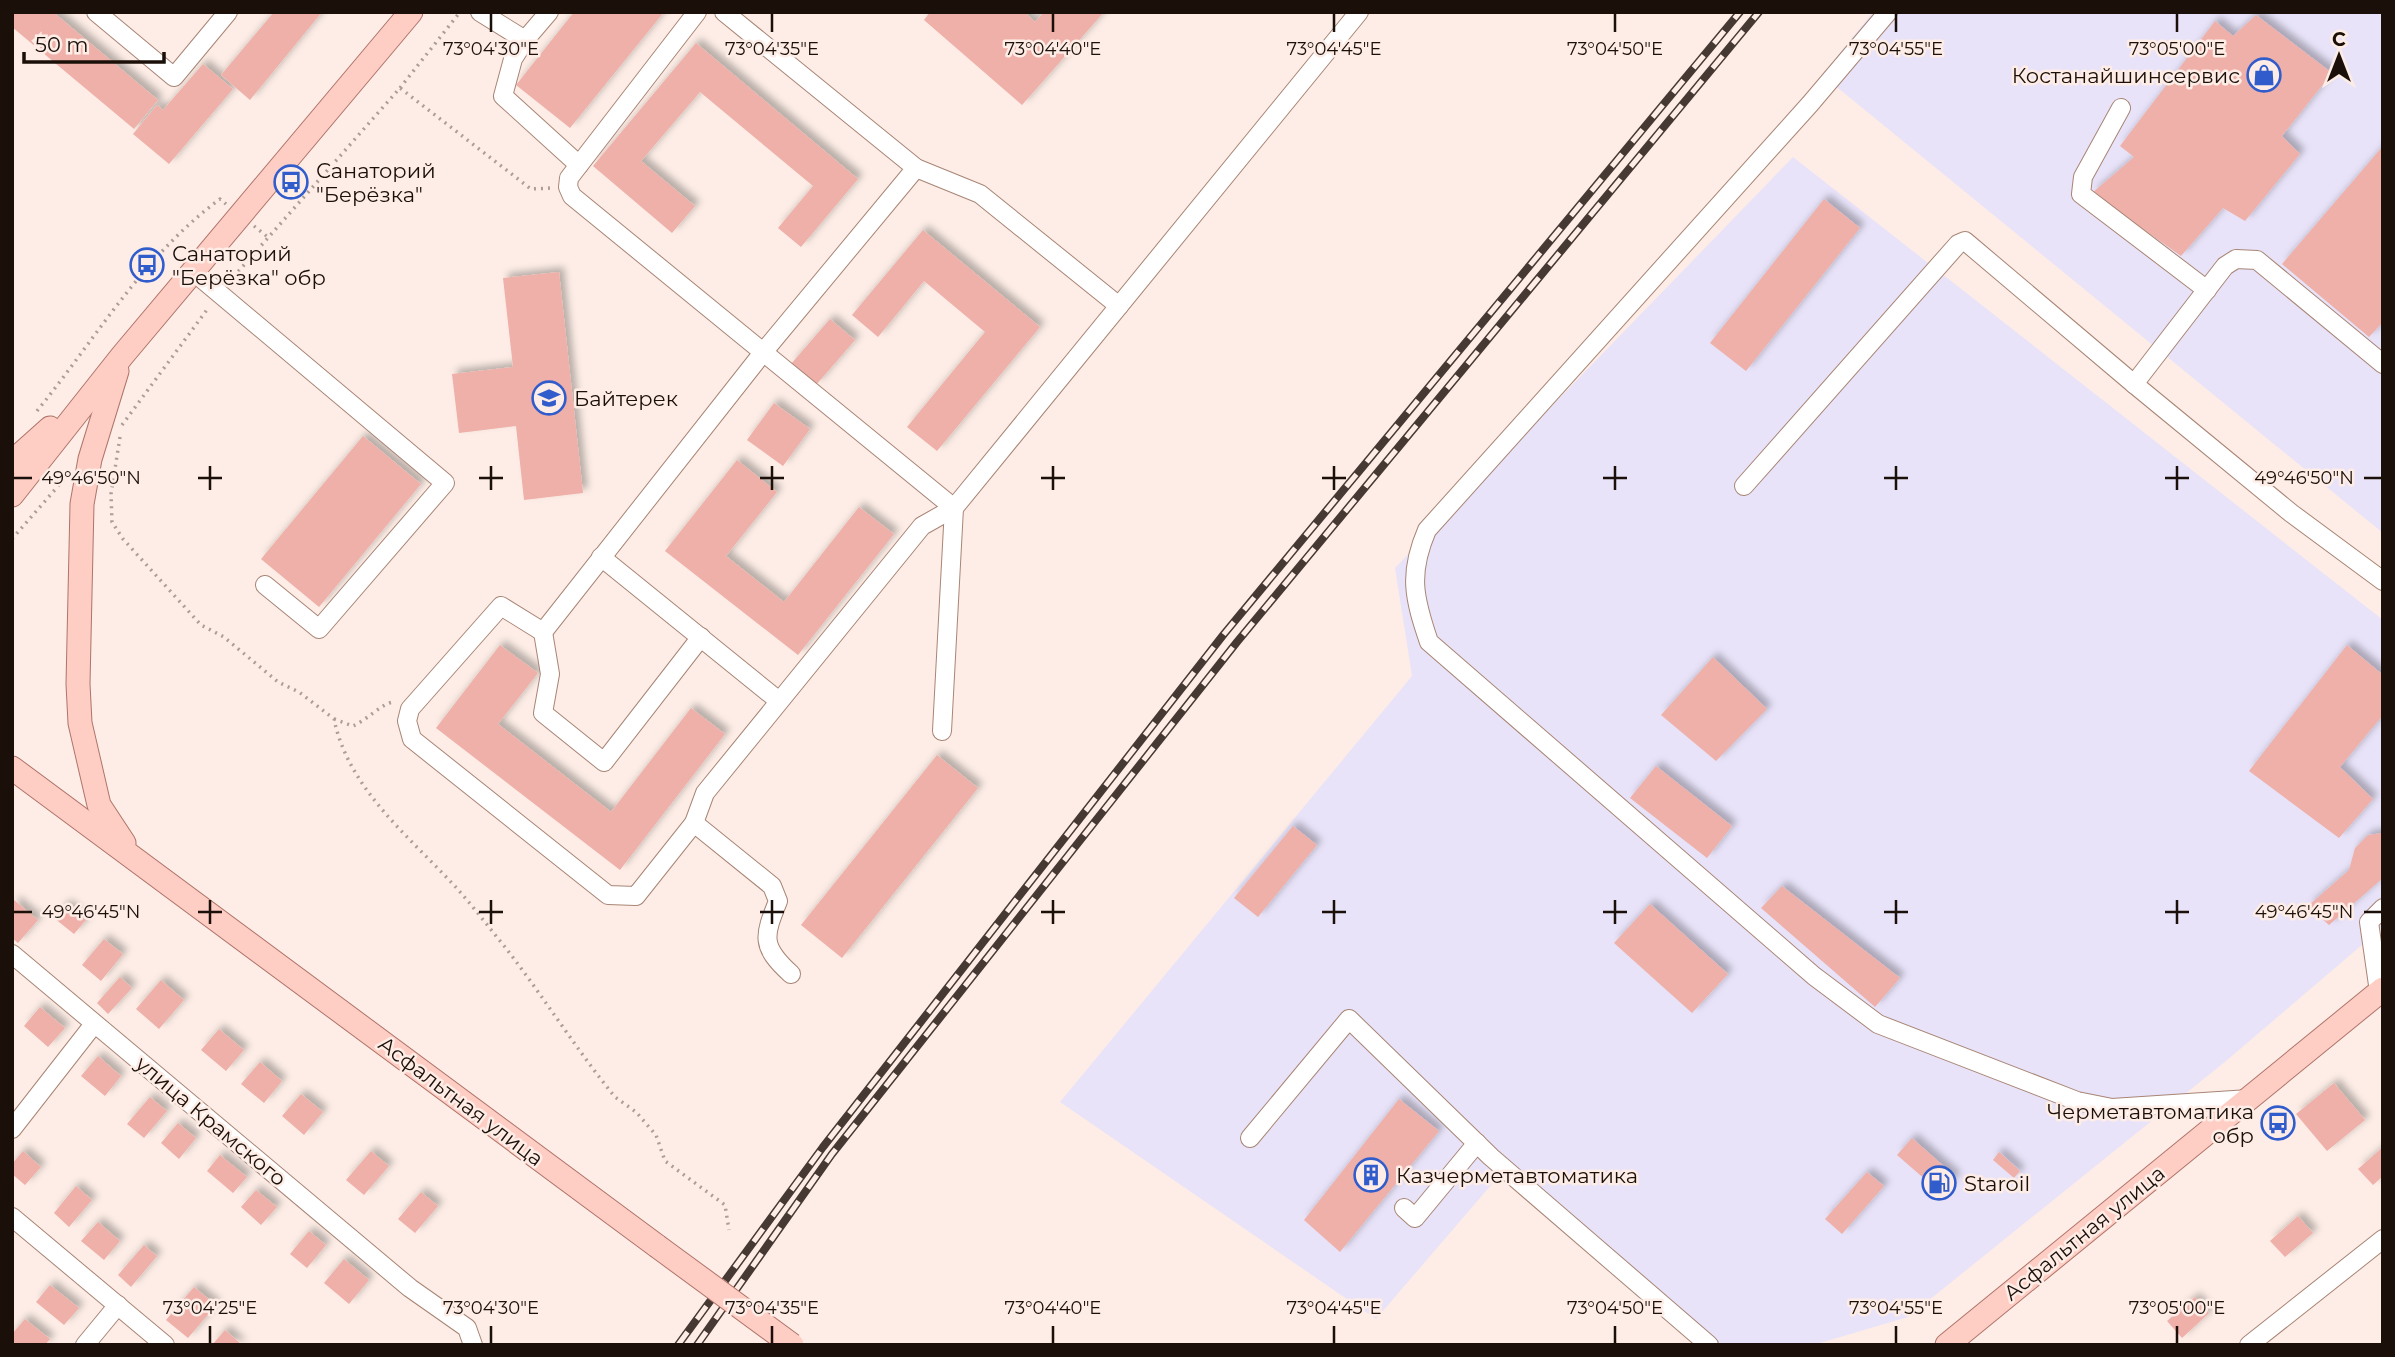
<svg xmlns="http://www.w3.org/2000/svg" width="2395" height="1357" viewBox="0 0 2395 1357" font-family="Montserrat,sans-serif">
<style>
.industrial{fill:#e8e3f9}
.building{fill:#eeb0a8;filter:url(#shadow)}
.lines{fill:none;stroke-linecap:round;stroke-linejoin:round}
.minor-casing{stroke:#a88575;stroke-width:20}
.major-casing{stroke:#af7469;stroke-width:25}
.path{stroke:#ac9e97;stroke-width:3.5;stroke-dasharray:2 5;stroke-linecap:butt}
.minor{stroke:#fff;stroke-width:18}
.major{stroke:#fecdc4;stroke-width:23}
.rail-casing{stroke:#463933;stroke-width:8}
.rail{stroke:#fdede6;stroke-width:5;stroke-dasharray:16;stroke-linecap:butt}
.major-bridge-casing{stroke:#af7469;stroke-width:25;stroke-linecap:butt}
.major-bridge{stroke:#fecdc4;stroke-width:23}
.ticks{fill:none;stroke:#1b0f09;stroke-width:2.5}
.labels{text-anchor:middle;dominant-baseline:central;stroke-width:5;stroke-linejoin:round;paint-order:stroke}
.poi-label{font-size:21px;fill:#1b0f09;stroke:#fdede6;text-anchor:start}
.street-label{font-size:21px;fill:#1b0f09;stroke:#fdede6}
.ticks-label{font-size:18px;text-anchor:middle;fill:#1b0f09;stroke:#fdede6;stroke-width:5;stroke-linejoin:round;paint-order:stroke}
</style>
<defs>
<filter id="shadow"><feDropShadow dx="5" dy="-5" stdDeviation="3.5" flood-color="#0004"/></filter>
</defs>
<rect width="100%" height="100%" fill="#fdede6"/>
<g class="industrial">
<polygon points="1873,12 2383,12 2383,533 1822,75"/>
<polygon points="1793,157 2383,620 2383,927 2226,1061 1908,1317 1813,1345 1709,1345 1504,1170 1376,1319 1060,1102 1412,676 1395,568"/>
</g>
<g class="building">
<polygon points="12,12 53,12 158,100 134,129 12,27"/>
<polygon points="274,12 322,12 250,100 221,75"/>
<polygon points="574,12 664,12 570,128 516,85"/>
<polygon points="930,12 1024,12 1035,22 1044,12 1104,12 1022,105 924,20"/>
<polygon points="2256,15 2332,73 2282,136 2300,154 2245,221 2223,208 2181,256 2092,193 2134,157 2120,146 2215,21 2233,36"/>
<polygon points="696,43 858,179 801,247 778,228 813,186 700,92 641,161 695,206 672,233 593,166"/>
<polygon points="203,64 233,89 169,164 133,134 157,105 163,110"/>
<polygon points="2383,146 2383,322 2369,337 2282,264"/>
<polygon points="1824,199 1860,228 1746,371 1710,343"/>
<polygon points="923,230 1040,327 937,451 907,427 985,332 924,281 878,337 852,315"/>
<polygon points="559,272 583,493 524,500 516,426 459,433 452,374 513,367 503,278"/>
<polygon points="830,319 855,340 816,385 791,364"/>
<polygon points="774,403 810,429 783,466 747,440"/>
<polygon points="363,436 421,484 319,607 261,559"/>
<polygon points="737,460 777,492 726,556 784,602 859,507 894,534 798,655 665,551"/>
<polygon points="500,645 538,673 498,724 611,812 691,708 725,734 620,870 436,728"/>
<polygon points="2347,645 2383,675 2383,715 2340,767 2373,799 2339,838 2249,771"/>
<polygon points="1713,657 1767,709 1716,761 1661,715"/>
<polygon points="937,755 978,788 842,958 801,925"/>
<polygon points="1656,766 1732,826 1707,858 1630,798"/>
<polygon points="1293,826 1317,845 1258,917 1234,898"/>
<polygon points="2383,833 2383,878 2329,925 2308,906 2349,870 2355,848 2368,835"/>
<polygon points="1782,886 1900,978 1875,1007 1761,908"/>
<polygon points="14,900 38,920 18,943 12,938"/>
<polygon points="66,904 86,920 74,934 54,918"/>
<polygon points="1650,904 1728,974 1692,1013 1614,943"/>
<polygon points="104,939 123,954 101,981 82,965"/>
<polygon points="120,977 132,988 108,1014 97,1003"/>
<polygon points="161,980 184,1000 159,1029 136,1009"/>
<polygon points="40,1007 65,1028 48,1047 24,1026"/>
<polygon points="219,1029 244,1050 226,1071 201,1050"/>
<polygon points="98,1056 121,1076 105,1096 81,1076"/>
<polygon points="260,1062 282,1081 264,1103 241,1084"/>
<polygon points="2334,1083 2365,1120 2327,1151 2296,1114"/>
<polygon points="301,1094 323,1112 304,1135 282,1116"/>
<polygon points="150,1097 167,1111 144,1138 127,1124"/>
<polygon points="1399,1099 1439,1131 1340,1252 1304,1220"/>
<polygon points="178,1123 196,1138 179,1159 161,1143"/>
<polygon points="1912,1138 1956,1177 1942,1194 1897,1155"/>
<polygon points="2383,1147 2383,1176 2373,1185 2358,1169"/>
<polygon points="23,1151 41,1167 25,1185 12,1174 12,1164"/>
<polygon points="371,1151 389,1166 364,1195 346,1180"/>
<polygon points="1999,1152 2020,1171 2014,1178 1993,1160"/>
<polygon points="220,1155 247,1177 233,1193 207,1171"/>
<polygon points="1867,1172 1884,1186 1842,1234 1825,1219"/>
<polygon points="76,1186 92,1200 69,1227 54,1213"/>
<polygon points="256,1190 277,1207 261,1225 241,1207"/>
<polygon points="421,1192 438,1206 415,1233 398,1219"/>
<polygon points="2298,1216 2313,1233 2285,1257 2270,1241"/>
<polygon points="98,1222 120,1241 104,1260 81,1241"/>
<polygon points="309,1231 326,1245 307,1268 290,1254"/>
<polygon points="144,1245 157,1256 131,1287 118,1275"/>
<polygon points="344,1259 369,1280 349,1304 324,1283"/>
<polygon points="50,1285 79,1308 64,1325 36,1302"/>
<polygon points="194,1287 216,1305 188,1338 166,1320"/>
<polygon points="2195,1297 2209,1313 2182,1338 2167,1321"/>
<polygon points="25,1319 50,1339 45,1345 17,1345 12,1341 12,1334"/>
<polygon points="225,1330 242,1345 212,1345"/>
</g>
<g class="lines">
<defs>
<g id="minor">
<polyline points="96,12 174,77 228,12"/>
<polyline points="480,12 525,40 549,12"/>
<polyline points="697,12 569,178 568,187 572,196 954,508"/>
<polyline points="724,12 916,168 980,194 1119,306"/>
<path d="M1888,12L1810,104L1427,530C1408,574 1414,598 1429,642L1814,976L1878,1024L2077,1101L2112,1108L2249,1099"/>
<polyline points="525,40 513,59 503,96 579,165"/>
<polyline points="2121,108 2083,177 2081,194 2207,290"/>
<polyline points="916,168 765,350 543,632 501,606 410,709 407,721 412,739 608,895 636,896 694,823 705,793 922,526 954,508 1359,12"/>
<polyline points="195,273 445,483 319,629 265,585"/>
<polyline points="2134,384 2225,266 2236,259 2257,260 2383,364"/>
<polyline points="1744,486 1958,244 1965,241 2134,384 2291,513 2383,581"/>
<polyline points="601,557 779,701"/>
<polyline points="543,632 550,674 543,713 604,762 701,637"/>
<polyline points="942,731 954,508"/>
<path d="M694,823L772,886L778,901C764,936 760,946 791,974"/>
<polyline points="12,954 410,1288 467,1328 473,1345"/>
<polyline points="2379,992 2369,922 2383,908"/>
<polyline points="12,1129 94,1024"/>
<polyline points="1250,1138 1349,1019 1491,1157 1709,1345"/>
<polyline points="1404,1208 1415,1218 1477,1143"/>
<polyline points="12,1217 165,1345"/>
<polyline points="85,1345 118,1305"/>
<polyline points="2249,1345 2383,1239"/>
</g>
<g id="major">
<polyline points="117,371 90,459 82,504 78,684 80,723 99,805 124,843"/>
<polyline points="12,462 50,428"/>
<polyline points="12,495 122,356 411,12"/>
<polyline points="12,768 657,1246"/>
<polyline points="1947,1345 2383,989"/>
</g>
</defs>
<use href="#minor" class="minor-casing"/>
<use href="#major" class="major-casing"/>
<g class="path">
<polyline points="400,88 460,12"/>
<polyline points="254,226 269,238"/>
<polyline points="229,282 400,88 531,189 551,188"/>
<path d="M37,411C97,337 143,256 220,199L226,204"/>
<polyline points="122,425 209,307"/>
<path d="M120,437L111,494L112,522L123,539L201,625L224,637L278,682L299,692L334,719C349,792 414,840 461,893C476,910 490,929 505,947C543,996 576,1049 615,1097L636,1112L656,1135L665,1161L725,1205L729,1230"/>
<polyline points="12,539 66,477"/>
<path d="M334,719L353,726C367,720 381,704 393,702"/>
</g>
<use href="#minor" class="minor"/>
<use href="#major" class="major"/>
<defs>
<g id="rail">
<polyline points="678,1345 823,1147 1224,634 1740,12"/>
<polyline points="697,1345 832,1154 1237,642 1759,12"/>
</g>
</defs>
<use href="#rail" class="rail-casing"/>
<use href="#rail" class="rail"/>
<defs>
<polyline id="major-bridge" points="657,1246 792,1345"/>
</defs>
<use href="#major-bridge" class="major-bridge-casing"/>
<use href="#major-bridge" class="major-bridge"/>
</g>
<path class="ticks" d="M491,14V32M772,14V32M1053,14V32M1334,14V32M1615,14V32M1896,14V32M2177,14V32M210,466V490M491,466V490M772,466V490M1053,466V490M1334,466V490M1615,466V490M1896,466V490M2177,466V490M14,478H32M198,478H222M479,478H503M760,478H784M1041,478H1065M1322,478H1346M1603,478H1627M1884,478H1908M2165,478H2189M2364,478H2381M210,900V924M491,900V924M772,900V924M1053,900V924M1334,900V924M1615,900V924M1896,900V924M2177,900V924M14,912H32M198,912H222M479,912H503M760,912H784M1041,912H1065M1322,912H1346M1603,912H1627M1884,912H1908M2165,912H2189M2364,912H2381M210,1326V1343M491,1326V1343M772,1326V1343M1053,1326V1343M1334,1326V1343M1615,1326V1343M1896,1326V1343M2177,1326V1343"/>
<defs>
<symbol id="shop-ring" viewBox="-11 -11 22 22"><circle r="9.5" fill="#fdede6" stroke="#315dcc" stroke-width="1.5"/><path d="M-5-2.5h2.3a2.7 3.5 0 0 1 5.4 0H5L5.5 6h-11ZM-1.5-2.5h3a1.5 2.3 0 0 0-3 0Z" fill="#315dcc"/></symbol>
<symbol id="bus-ring" viewBox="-11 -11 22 22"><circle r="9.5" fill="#fdede6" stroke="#315dcc" stroke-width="1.5"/><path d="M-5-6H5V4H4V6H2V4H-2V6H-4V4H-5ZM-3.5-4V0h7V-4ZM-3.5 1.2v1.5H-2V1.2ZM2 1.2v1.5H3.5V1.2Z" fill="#315dcc"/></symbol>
<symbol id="school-ring" viewBox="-11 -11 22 22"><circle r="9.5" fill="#fdede6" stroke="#315dcc" stroke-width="1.5"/><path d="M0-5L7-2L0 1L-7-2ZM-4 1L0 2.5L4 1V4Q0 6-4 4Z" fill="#315dcc"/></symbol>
<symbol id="building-ring" viewBox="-11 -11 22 22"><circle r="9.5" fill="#fdede6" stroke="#315dcc" stroke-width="1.5"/><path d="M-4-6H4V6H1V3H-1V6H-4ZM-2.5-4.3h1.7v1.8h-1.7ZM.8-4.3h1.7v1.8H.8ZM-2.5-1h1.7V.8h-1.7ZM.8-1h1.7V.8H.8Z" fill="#315dcc"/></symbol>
<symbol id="fuel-ring" viewBox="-11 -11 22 22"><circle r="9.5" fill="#fdede6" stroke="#315dcc" stroke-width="1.5"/><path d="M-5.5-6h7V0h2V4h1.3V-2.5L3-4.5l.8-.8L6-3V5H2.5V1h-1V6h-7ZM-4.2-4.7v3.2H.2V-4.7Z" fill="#315dcc"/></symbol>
</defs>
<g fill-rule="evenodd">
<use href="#shop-ring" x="2245" y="56" width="38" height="38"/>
<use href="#bus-ring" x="272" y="163" width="38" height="38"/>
<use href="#bus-ring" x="128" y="246" width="38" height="38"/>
<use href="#school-ring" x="530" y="379" width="38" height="38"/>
<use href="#bus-ring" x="2259" y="1104" width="38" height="38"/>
<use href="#building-ring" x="1352" y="1156" width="38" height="38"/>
<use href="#fuel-ring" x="1920" y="1164" width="38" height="38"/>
</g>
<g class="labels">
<g class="poi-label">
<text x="2240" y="75" text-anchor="end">Костанайшинсервис</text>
<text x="316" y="170">Санаторий<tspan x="316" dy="24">"Берёзка"</tspan></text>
<text x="172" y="253">Санаторий<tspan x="172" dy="24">"Берёзка" обр</tspan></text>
<text x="574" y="398">Байтерек</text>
<text x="2254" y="1111" text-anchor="end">Черметавтоматика<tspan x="2254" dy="24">обр</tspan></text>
<text x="1396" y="1175">Казчерметавтоматика</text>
<text x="1964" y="1183">Staroil</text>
</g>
<g class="street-label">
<text transform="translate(461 1101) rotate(37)">Асфальтная улица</text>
<text transform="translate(211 1121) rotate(40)">улица Крамского</text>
<text transform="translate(2084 1233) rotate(-39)">Асфальтная улица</text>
</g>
</g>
<g class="ticks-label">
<text x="491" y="55">73°04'30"E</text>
<text x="772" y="55">73°04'35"E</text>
<text x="1053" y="55">73°04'40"E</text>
<text x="1334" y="55">73°04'45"E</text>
<text x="1615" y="55">73°04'50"E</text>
<text x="1896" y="55">73°04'55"E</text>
<text x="2177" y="55">73°05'00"E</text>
<text x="91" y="484">49°46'50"N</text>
<text x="2304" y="484">49°46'50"N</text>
<text x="91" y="918">49°46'45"N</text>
<text x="2304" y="918">49°46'45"N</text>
<text x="210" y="1314">73°04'25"E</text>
<text x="491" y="1314">73°04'30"E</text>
<text x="772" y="1314">73°04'35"E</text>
<text x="1053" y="1314">73°04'40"E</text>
<text x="1334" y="1314">73°04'45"E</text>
<text x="1615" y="1314">73°04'50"E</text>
<text x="1896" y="1314">73°04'55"E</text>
<text x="2177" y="1314">73°05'00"E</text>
</g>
<rect width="2395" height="1357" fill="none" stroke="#1b0f09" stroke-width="28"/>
<g transform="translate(2339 56)" stroke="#fdede6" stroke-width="5" paint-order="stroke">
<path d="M0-5L12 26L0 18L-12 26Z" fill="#1b0f09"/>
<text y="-10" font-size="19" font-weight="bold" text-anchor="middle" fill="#1b0f09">С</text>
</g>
<path d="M24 52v10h140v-10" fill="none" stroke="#1b0f09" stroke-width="3.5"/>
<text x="35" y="52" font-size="21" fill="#1b0f09" stroke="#fdede6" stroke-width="5" paint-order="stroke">50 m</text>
</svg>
